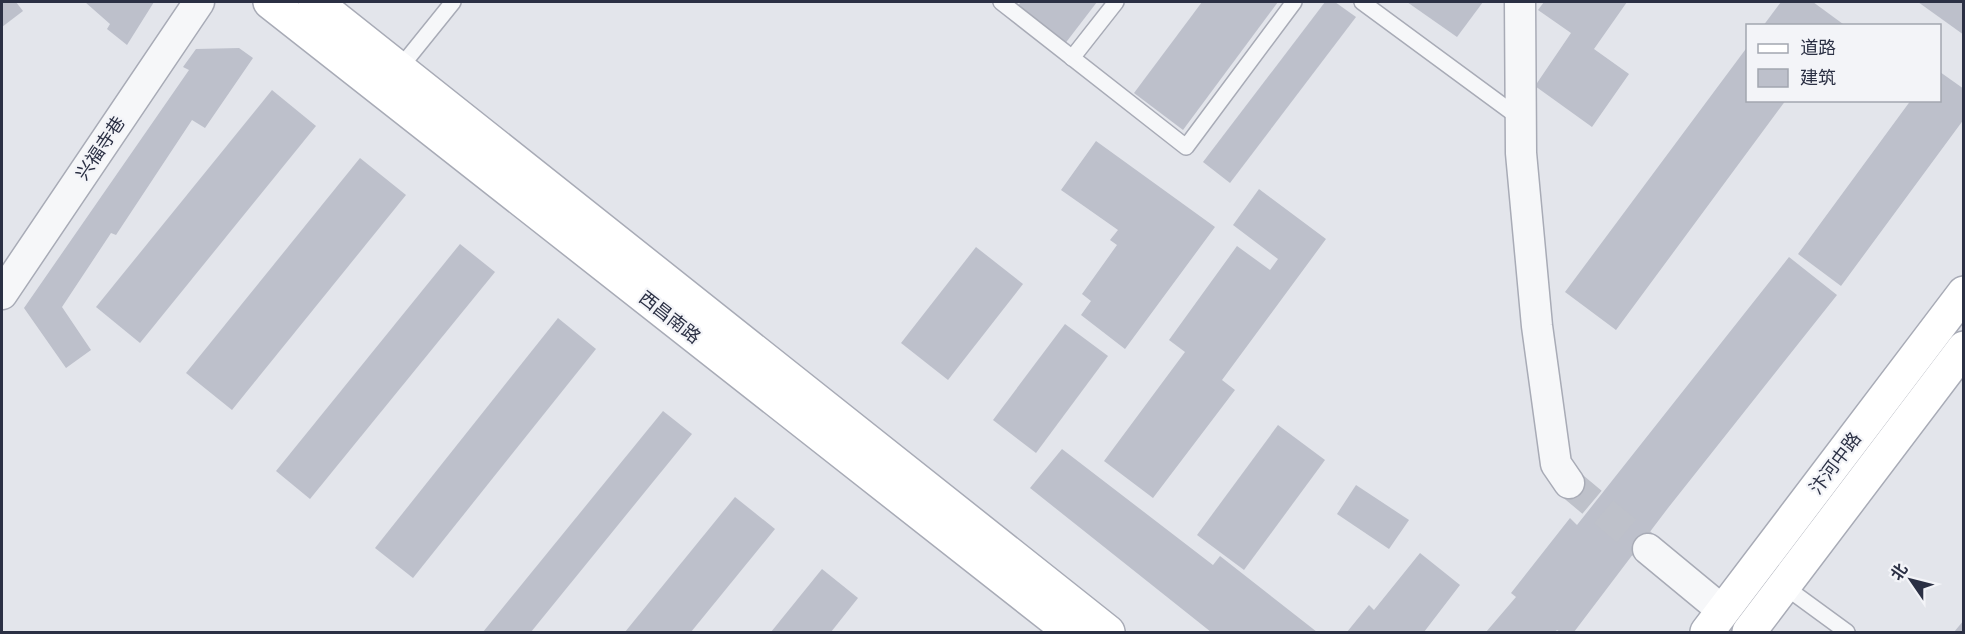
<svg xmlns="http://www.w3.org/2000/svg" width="1965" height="634" viewBox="0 0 1965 634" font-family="Mulish,'Noto Sans SC',sans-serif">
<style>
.building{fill:#bdc0cb}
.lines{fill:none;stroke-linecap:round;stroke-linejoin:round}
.street-tunnel{stroke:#bec1ca;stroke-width:30;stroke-dasharray:30 15;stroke-linecap:butt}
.lane-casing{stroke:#a8abb6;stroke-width:18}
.street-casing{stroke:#a8abb6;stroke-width:33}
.secondary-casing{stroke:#a8abb6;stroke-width:36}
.lane{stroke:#f6f7f9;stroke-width:15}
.street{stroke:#f6f7f9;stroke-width:30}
.secondary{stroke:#fff;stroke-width:33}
.labels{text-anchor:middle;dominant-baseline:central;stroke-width:4.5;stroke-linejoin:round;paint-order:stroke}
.street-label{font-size:18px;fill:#2b3044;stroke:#f3f4f8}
</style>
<rect width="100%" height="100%" fill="#e3e5eb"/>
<g class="building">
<polygon points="2,2 16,2 23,11 2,27"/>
<polygon points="85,2 154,2 127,45 107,29 110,24"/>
<polygon points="1021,2 1097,2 1064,45 1016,8"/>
<polygon points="1202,2 1278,2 1183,130 1134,93"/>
<polygon points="1325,2 1335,2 1356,17 1230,183 1203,162"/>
<polygon points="1407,2 1483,2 1457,37"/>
<polygon points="1544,2 1627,2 1594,49 1629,74 1592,127 1535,86 1571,33 1538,10"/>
<polygon points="1781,2 1813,2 1843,24 1841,26 1763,26"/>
<polygon points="1918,2 1964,2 1964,35"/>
<polygon points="1748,46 1748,100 1786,100 1616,330 1565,292"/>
<polygon points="239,48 253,58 205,128 192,120 116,235 111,233 62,307 91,350 66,368 24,308 189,70 183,67 196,49"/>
<polygon points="1940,72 1964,89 1964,119 1841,286 1798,254 1911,100 1940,100"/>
<polygon points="272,90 316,126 140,343 96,307"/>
<polygon points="1096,141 1215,227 1125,349 1081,315 1091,301 1082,294 1117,245 1110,240 1118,230 1061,190"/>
<polygon points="360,158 406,195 232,410 186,373"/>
<polygon points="1259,189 1326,239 1222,380 1235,390 1153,498 1104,461 1185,352 1169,340 1237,246 1270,270 1278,259 1233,225"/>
<polygon points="460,244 495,272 310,499 276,471"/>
<polygon points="976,247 1023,284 948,380 901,343"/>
<polygon points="1789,257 1837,295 1668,508 1574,632 1560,632 1557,630 1555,632 1486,632 1516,597 1511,593 1570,518 1577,525"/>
<polygon points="558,318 596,349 413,578 375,548"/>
<polygon points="1065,324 1108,356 1036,453 993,420"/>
<polygon points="663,411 692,434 531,632 483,632"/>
<polygon points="1278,425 1325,460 1244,570 1197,535"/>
<polygon points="1062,449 1213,565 1220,556 1317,632 1211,632 1030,488"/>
<polygon points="1356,485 1409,520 1389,549 1337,514"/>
<polygon points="735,497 775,529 691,632 625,632"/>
<polygon points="1420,553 1460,585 1424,632 1347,632 1369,605 1374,610"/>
<polygon points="822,569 858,598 831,632 771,632"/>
<polygon points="1964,620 1964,632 1954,632"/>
</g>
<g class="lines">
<polyline class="street-tunnel" points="1569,483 1648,549"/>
<defs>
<g id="lane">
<polyline points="1001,2 1186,147 1294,2"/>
<polyline points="1362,2 1521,119"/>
<polyline points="1072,58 1116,2"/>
<polyline points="399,69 453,2"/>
<polyline points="1784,586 1847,632"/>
</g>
<g id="street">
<polyline points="1520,2 1521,153 1537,326 1556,464 1569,483"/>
<polyline points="2,294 199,2"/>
<polyline points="1648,549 1723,611"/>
</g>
<g id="secondary">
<polyline points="270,2 1071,632"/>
<polyline points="315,2 1108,632"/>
<polyline points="1707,632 1964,293"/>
<polyline points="1749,632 1964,348"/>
</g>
</defs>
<use href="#lane" class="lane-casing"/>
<use href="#street" class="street-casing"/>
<use href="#secondary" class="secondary-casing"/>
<use href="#lane" class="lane"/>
<use href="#street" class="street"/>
<use href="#secondary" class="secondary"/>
</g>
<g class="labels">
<g class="street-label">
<text transform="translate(100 148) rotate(-56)">兴福寺巷</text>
<text transform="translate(670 317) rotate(38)">西昌南路</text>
<text transform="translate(1835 463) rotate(-53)">汴河中路</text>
</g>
</g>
<rect width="1965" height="634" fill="none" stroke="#2b3044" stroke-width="6"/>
<rect x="1746" y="24" width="195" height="78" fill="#f3f4f8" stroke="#a3a6b0" stroke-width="1.5"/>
<rect x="1758" y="44" width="30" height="9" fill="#ffffff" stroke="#a3a6b0" stroke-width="1.5"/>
<text x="1800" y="54" font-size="18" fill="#2b3044">道路</text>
<rect x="1758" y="69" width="30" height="18" fill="#bdc0cb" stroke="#a3a6b0" stroke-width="1.5"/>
<text x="1800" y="84" font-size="18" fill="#2b3044">建筑</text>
<g transform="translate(1911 580) rotate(305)" stroke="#f3f4f8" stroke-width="4.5" paint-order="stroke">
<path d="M0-4.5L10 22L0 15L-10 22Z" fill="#2b3044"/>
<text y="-9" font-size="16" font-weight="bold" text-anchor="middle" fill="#2b3044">北</text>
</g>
</svg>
